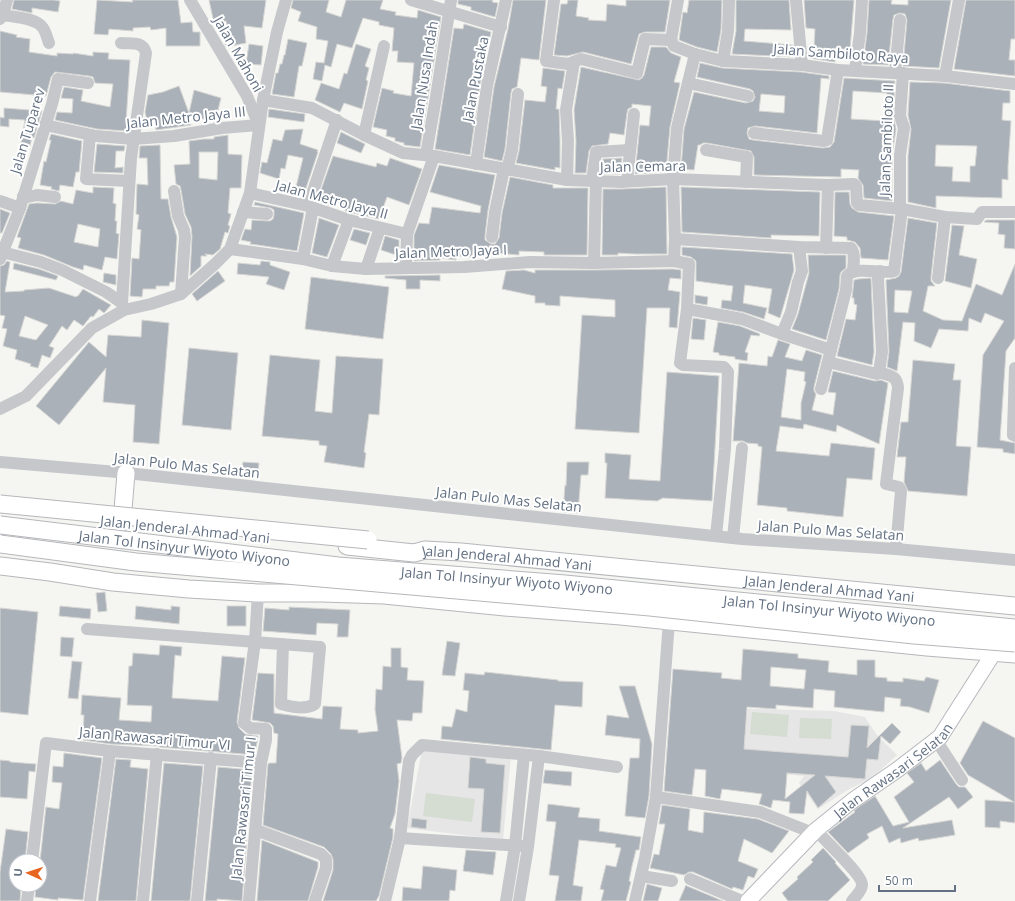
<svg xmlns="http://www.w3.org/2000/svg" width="1015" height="901" viewBox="0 0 1015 901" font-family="'Open Sans',sans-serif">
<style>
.built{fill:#e5e6e5}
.green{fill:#d5dcd2}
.building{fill:#aab1b8;stroke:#d6d6d4;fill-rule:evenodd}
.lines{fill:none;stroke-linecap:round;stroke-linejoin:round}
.major-casing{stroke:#b5b8bd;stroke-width:17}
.highway-casing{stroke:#b5b7bb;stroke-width:19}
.minor{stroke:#c5c7cb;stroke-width:12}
.major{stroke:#fff;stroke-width:15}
.highway{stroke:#fff;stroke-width:17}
.highway-bridge-casing{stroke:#b5b7bb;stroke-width:19;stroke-linecap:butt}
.highway-bridge{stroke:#fff;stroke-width:17}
.labels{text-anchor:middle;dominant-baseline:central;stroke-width:4;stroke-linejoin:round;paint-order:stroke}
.street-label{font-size:14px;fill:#637183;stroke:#fff}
</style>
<rect width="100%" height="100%" fill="#f5f5f1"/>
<g class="built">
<polygon points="721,708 834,711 865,717 876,734 897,755 871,779 851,788 818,809 799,783 804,776 721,768"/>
<polygon points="422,750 511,756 503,840 407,828"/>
</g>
<g class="green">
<polygon points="752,712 789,715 787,737 750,734"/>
<polygon points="800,718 832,719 831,739 799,738"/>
<polygon points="426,793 475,799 472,822 423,816"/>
</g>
<g class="building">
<polygon points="14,0 54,0 60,1 58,12 32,8 32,13 12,9"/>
<polygon points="97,0 133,2 132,0 178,0 181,23 192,22 193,32 200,32 200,46 166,46 166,28 151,30 150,27 133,28 133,31 109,29 108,35 94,34"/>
<polygon points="209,0 266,0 262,28 244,26 246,43 226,47 223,39 229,38 226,21 214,23"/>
<polygon points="293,0 329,0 326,12 341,17 346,0 383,0 380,9 396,12 395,15 417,18 418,10 441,17 420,147 404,145 404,143 395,141 395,138 386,136 387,130 373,127 382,88 394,91 393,93 411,96 414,63 397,62 398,51 392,51 394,28 379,25 379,22 363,18 352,48 337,44 331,67 325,65 322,81 313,79 316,62 324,63 328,41 316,39 317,27 298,21 301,12 291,8"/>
<polygon points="458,0 493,0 492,2 498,3 495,17 471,10 471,7 458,4"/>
<polygon points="513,0 546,0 539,60 521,58 517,87 512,89 511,93 505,149 502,161 484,157 494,87 508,29"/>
<polygon points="568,0 578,0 576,16 589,18 588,20 606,21 607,4 626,6 626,0 670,0 665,32 645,32 639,34 631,64 583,52 567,56 554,55 561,4 567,4"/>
<polygon points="689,0 722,0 721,30 717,52 697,47 679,40 683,12 687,13"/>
<polygon points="736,0 789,0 791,30 745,29 744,41 793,45 794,57 732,54 736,31"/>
<polygon points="804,0 854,0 850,50 835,48 835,62 809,58 808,46 814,47 815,29 806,28"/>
<polygon points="869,0 892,0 891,4 908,5 908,0 951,0 939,68 903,66 907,20 905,14 900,13 894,15 893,19 888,65 863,64 867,33"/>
<polygon points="966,0 1015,0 1015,39 1011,39 1009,60 1015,60 1015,76 954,69"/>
<polygon points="464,24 491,32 480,85 470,155 435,149 454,28 463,29"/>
<polygon points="0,31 17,35 16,37 30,39 29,52 57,56 57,53 73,54 73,53 93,56 93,52 109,53 108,59 130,60 126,122 127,122 127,131 97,129 55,120 57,112 72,113 73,99 61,98 64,87 83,90 81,101 110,107 113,84 95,83 93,77 89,76 55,72 51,77 46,96 0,92"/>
<polygon points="288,39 307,43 302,66 299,66 294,97 272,94 276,73 278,73 280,64 282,64 284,55 285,55"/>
<polygon points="249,44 263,46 261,65 246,64"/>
<polygon points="356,44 371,49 365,66 369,68 366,80 368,81 362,109 344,103 340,112 315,100 321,83 339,89 344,73 347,74"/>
<polygon points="651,47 666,47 671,53 681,57 674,82 680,83 670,127 666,172 635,174 640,125 649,126 651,106 632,104 632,107 628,109 627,113 624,135 610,133 608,144 592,146 589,151 586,173 575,173 576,141 574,110 581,67 639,80 642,78 644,75"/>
<path d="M700,63L722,68L801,72L829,76V79L821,78L817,133L755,126L748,128L747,133L749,139L753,140L823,148L830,147L834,142L844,78L895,81L893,115L896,129L892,155V201L864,198L863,185L858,178L859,170L841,169V177L754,175V157L751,151L707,143H703L700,145H698L694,170L681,169L684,129L694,92L746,103L753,101L755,97L753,91L750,89L697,77ZM853,91L887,93L886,121L851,119ZM761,94L785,96L784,113L759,111Z"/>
<polygon points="543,68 565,71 562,89 558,88 556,109 559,109 560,141 560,168 555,167 555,170 516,163 519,151 525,100 545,102 547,87 541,86"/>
<path d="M910,82L944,83L1010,91V103H1003L1002,120L1011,121L1008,166V180L1002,179V198L936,196V208L908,202V156L911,129L908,115ZM936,145L977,146L975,166H970V182L952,181L953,167L935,166Z"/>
<polygon points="179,86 189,113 194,90 221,98 215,122 188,115 191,125 156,130 155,121 147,121 145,112 148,95 163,92"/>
<polygon points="4,108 42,111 34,138 32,137 30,146 28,146 23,161 18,160 25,120 9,119 9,127 0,126 0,117 4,118"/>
<polygon points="269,109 305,114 304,122 268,117"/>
<polygon points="303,129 300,144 318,150 317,152 318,152 303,197 293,195 295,186 296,187 303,158 288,155 285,169 281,168 279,179 260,173 262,162 267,163 273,139 282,141 285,130"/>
<polygon points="341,132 365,144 361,153 337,143"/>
<polygon points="51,134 82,141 79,172 76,172 73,187 60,185 59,191 51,189 52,187 40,185 44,161 46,162 51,140 49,140"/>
<path d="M228,135V154L242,155L241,188H230L228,213L231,214L228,225L230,226L228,233L225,232L220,249L213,255L205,254L207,256H201V266L190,276L192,236L191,227L185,214L181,190L180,186L176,184L174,165L190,164L189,141L204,139H214V137ZM199,152H218L217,180L199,178Z"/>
<polygon points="97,144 125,146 124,151 116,151 115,168 123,167 123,173 94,172"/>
<polygon points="160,145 161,199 168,199 171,217 177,237 174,282 170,282 169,286 156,286 156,289 143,289 142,297 130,296 132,258 139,259 141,230 137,229 139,215 136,214 137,184 148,185 147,158 139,158 140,146"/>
<polygon points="333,156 376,167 377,163 387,166 390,158 422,169 409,205 387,197 383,208 381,208 379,219 345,211 347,205 332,201 330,206 317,201"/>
<polygon points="622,158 620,174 601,174 603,159"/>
<polygon points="439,165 495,175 488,210 485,236 485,240 491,244 495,244 499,238 502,213 510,177 553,185 553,188 588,188 587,255 544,255 544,252 519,251 519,255 473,251 472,257 456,256 456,260 440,258 440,260 414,261 414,235 419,223 429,224 432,207 480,213 481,206 430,192"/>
<path d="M93,187L114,188L113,203L116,204L115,221H117L116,233L119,234L117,259L105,257L102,270L84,265L83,270L73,267L44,255L18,248L21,238L17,237L29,204L37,203L55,204L61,201L73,204L76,190L93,193ZM78,224L100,229L98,247L74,242Z"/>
<polygon points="666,187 667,254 635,254 618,253 618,255 602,255 603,189 621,189"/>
<polygon points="681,187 820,192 819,236 771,235 771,238 682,232"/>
<polygon points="835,192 849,192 850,204 852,208 858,212 894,216 888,260 861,258 860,248 855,242 847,240 847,237 834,236"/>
<polygon points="255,202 304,213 297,251 258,245 250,244 251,242 241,240 245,229 251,230 252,220 270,221 273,219 274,215 274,210 271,208 254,205"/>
<polygon points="0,209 10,213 2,233 0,233"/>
<polygon points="319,218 339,225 327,257 312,253"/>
<path d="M908,218L937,223L931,277V281L935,286H928L923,311L943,320L962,321L976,284L1002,295L1015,264V338L1006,351L1000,440L1015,443V454L1003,452V449L977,447L983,355L1004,321L985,313L981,323L969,318L968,331L939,329L931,348L914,341L915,323L903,322L897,371L887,367L889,352L886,280L896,278L899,276L901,272ZM895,290L912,291L908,313L894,312Z"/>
<polygon points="986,220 1015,220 1015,249 1004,248 1005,235 998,234 999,223 984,222"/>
<polygon points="952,225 964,226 959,255 977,259 971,288 945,281"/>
<polygon points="354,229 370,233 366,245 350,240"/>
<polygon points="385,236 399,240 399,256 381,250"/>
<polygon points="682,247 792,254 794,270 780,318 768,313 772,289 745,285 743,303 767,308 764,319 743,312 721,308 722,300 731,301 733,286 696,281 696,261 691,257 682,255"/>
<polygon points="808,255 846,255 846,268 841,272 840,275 839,289 826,340 792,329 798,314 809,273"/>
<path d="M7,261L10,262L5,292L24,291V290L49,288L76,297L77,296H78L83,289L111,305L104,313L99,309L93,317L91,316L83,326L74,320L67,330L62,326L49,346L54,348L50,358L42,355L38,368L30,366L31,364L15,359L17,350L3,346L7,329L2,328L5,316L0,315V266L4,265ZM25,316L48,325L36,340L19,336Z"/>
<polygon points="261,261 270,262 270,265 290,272 284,290 266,284 269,277 237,274 238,263 260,265"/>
<polygon points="14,263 39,269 58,276 56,280 13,269"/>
<polygon points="673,269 681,270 681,279 670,278 668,290 680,292 677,328 669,327 670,308 647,308 639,433 575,429 582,315 615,317 615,300 560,296 560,306 545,305 545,303 535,303 535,296 502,289 506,271 524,270 535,273 535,270 594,270"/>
<polygon points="218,271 225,281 197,301 192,294"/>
<polygon points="104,273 116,275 116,285 103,282"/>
<polygon points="440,275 440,281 420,280 420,289 406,289 406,280 385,278 385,276"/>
<polygon points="311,277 389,287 383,339 305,329"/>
<polygon points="871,278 874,352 872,365 837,356 846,319 855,320 857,305 854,304 854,298 852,298 854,280 858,279"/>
<polygon points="695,295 708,297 707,305 695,303"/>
<polygon points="693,318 706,320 704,340 691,339"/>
<polygon points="142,320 169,323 159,444 133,442 135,405 103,402 106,368 59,425 36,406 89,342 106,357 108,335 141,337"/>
<polygon points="718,322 740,326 760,334 759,336 751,335 745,352 748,353 747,361 735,359 735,357 719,355 719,353 713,352"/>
<path d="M778,340L790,344L785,357L802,361L806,350L822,355L814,387V391L816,394L812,410L833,415L836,393L828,392L833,371L875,381L881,380L888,383L879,444L837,425L836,432L804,424L803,429L780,426L776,451L829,456L831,443L875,448L872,480L847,478L843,517L787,511V508L757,505L762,447L758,446V444L747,443L743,441H733L739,363L767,366L768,356L772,357ZM787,369L805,372L804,381L806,382L801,403V420L781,417Z"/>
<polygon points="189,348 238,353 231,430 182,425"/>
<polygon points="270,355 320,360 315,411 332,413 336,356 383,359 379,415 369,414 364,452 366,453 364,468 324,462 327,446 319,445 319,441 262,436"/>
<polygon points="913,360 955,364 953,380 961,380 956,446 971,447 967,496 908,491 904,482 906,457 897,457 901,422 908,422"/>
<polygon points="667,372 719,376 712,501 663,498 657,501 605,498 607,463 605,463 605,453 631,455 629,479 660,481"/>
<polygon points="243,462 259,463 258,474 242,473"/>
<polygon points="567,462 589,462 588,475 581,475 578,513 563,512 565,485 566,486"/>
<polygon points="105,592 107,611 98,612 96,593"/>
<polygon points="60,606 91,609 90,619 59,616"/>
<polygon points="136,606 171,610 171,606 180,607 179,624 135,619"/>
<rect x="227" y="606" width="19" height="20"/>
<polygon points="289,607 350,610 348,637 337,637 338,624 317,623 316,635 263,631 265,608 289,610"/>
<polygon points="0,608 38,612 28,715 0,712"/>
<polygon points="61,637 74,638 72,657 60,656"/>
<polygon points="447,641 460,643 455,676 442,675"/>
<polygon points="160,645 182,647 181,656 175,655 172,698 218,701 222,656 245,658 237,722 239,728 245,734 258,736 255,755 160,747 159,746 111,744 83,740 84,715 81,715 82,695 121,698 119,720 151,722 152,706 127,705 129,666 132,666 133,653 159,655"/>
<polygon points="391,648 401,648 401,667 408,668 407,680 424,681 422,713 413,713 412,721 397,720 402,758 401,763 397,764 399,781 395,814 390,828 393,829 393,837 379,896 376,901 323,901 333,870 333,859 331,854 324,847 263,825 268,764 269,763 276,763 278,734 274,733 273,726 270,723 252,720 258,673 274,674 274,713 322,719 323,706 342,707 340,729 358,730 358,733 378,731 375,709 376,689 382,690 383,666 391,667"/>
<path d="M743,649L798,654V658L829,661L828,672L857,675V660H875V677L887,678V681L903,682V678L924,681L926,677L939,680L929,713L910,707L900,706L901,699L885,697L884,712L834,707L835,691L814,689L813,708L776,705V709L747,707L744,749L848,757L851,725L869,726L867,748L892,723L901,732L890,744L881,736L878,760L867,759L865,779L825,776L836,792L818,808L807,791L804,814L789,813L790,802L773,800L771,808L759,804L762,794L722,789L720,799L705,796L706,770L695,769L692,795L664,791L673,669L722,673L721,678L741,680ZM771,667L806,670L804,689L770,686ZM787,773L815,775L785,799Z"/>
<polygon points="72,661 82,662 78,699 68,698"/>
<polygon points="485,672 558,680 558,681 583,682 582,707 555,705 551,750 441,739 442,726 452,727 456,709 467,712 469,691 463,690 465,673 484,675"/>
<polygon points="619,686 635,686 652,744 649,796 645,818 625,816 630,758 639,758 640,739 605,735 607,715 629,718"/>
<polygon points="983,721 1015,738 1015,823 1000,821 1000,828 985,827 985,800 1014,802 968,775 960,763"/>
<polygon points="64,753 102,758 83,900 58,898 58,900 35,897 36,885 40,885 40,861 46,807 59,809 62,783 52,782 53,766 63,767"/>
<polygon points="470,757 486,759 486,763 505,765 500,833 481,832 484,789 468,788"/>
<polygon points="116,759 131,760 130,767 148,769 136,901 98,901"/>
<polygon points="0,760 10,761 10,762 36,764 35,772 29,771 27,799 0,797"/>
<polygon points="940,760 956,784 959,787 965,787 973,797 958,809 949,797 903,828 952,820 955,835 919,841 918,838 901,843 900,838 889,843 882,826 867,834 869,838 848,853 828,832 855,812 854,811 857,808 875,796 893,826 909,822 894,797 914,782 907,773 921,763 926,771"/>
<polygon points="164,763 203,766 190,901 151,901"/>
<polygon points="218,767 252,770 242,901 217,899 217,901 205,901"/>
<polygon points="545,770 572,772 571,786 543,783"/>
<polygon points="548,804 580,808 578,817 600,819 599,831 641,837 639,850 636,850 632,866 629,881 631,882 626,901 601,901 604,890 600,889 606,865 616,867 621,848 615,847 616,844 579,840 573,885 583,887 581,901 555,901 559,876 549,875 556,822 546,821"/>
<polygon points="662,805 690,809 688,830 703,833 704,812 758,819 789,831 772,853 744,839 738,861 758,869 754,878 748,876 743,890 733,887 732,889 693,872 689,872 684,875 650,868 654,854 659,855 665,824 659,824"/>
<polygon points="412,818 427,820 426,829 411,827"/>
<polygon points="6,829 28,832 25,861 16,861 16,885 21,885 20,901 0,901 0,872"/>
<polygon points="262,840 318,862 318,867 308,901 257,901"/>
<polygon points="823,848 836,862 835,863 850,880 828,901 788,901 782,893 798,879 797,877 813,862 811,860"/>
<polygon points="466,850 496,852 493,875 463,871"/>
<polygon points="423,866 457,870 455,891 450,890 449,901 402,901 403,887 421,889"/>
<polygon points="647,884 662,888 658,901 643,901"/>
<polygon points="686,885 687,886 723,901 679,901"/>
</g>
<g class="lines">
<defs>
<g id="major">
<path id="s1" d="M748,901L816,830L852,801L897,770L940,737L1000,643"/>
</g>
<g id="highway">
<polyline points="122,522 126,473"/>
<path id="s2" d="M347,546L414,553L425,550L461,552L1015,606"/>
<polyline points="0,566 50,572 113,582 189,589 258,593 322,593 384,595 505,607 621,616 927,647 1015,654"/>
</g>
</defs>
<use href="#major" class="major-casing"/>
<use href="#highway" class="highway-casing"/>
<g class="minor">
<polyline points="190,0 247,96 258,123"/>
<polyline points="411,0 501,27"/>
<polyline points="554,0 546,61 568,64 581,59 637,73 645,39 671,40"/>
<polyline points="796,0 802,65"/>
<path d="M3,15C14,17 37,18 43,28C46,32 47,38 49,43"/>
<polyline points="0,19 3,15 7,0"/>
<polyline points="671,40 674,46 695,54 723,61 802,65 838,70 945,76 1015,84"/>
<polyline points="671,40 678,0"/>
<path d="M121,43C132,44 143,41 146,53L131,158L122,303"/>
<polyline points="723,61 728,31 729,0"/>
<polyline points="855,70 860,33 862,0"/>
<polyline points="895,72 900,20"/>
<polyline points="945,76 959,0"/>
<polyline points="688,83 748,96"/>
<polyline points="263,100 312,108 364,135 403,153 434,156 567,180 621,182 673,179 828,185 854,184 856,186 857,203 859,205 902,209 945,217 977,219 982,212 1015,212"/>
<polyline points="45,125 96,136 133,139 174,136 222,128 259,125"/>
<polyline points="754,133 824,141 827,140 838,70"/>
<polyline points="90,135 86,179 129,181"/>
<polyline points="364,135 384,46"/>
<polyline points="706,150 747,157 746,182"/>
<polyline points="426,155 436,97 451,0"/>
<polyline points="476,164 487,86 506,0"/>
<polyline points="507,170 512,150 518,94"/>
<polyline points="567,180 568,141 566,110 574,62"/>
<polyline points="592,181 596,152 630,150"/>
<polyline points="627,181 634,114"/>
<polyline points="174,191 178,216 184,230 185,237 181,294"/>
<polyline points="250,193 308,206 349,220 407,234"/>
<polyline points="23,196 28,197 37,195 55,197"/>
<polyline points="0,201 20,208"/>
<polyline points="308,206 337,120"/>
<polyline points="900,208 900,155 904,128 900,116 903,73"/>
<polyline points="243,212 267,214"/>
<polyline points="492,237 495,212 504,169"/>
<path d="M675,239L799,247L851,248C856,254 853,265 853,272"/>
<polyline points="826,248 828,185"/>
<polyline points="230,249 303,259 332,266 366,269 464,267 530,262 594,263 674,261 689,264 687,309 680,363 683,365 724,367 728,372 725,449 716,536"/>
<polyline points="2,252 41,262 62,270 106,292 122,303 123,308"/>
<polyline points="0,259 20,208 52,104 58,79 88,83"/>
<polyline points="303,259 313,208"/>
<polyline points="674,261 675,239 673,179 677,128 695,54"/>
<polyline points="594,263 596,181"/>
<polyline points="332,266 349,220"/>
<polyline points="406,268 407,234 434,156"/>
<polyline points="366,269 380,228"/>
<polyline points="938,278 945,217"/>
<polyline points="687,309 742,319 782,334 831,350"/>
<polyline points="782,334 791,312 798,282 802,271 799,247"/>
<polyline points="828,362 877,374 879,372 882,352 878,279 880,271"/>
<polyline points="1015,368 1013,431 1013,435 1015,436"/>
<path d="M879,372C890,376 897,375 898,388L886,484L899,487L901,491L896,549"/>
<path d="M821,389L846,290L847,276C857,265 882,275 894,271L902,209"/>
<polyline points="0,409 26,396 92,328 124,310 151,304 181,294 215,264 230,249 250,193 263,100 277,32 286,0"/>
<polyline points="0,462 117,472 742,539 896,549 1015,560"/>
<polyline points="733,538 742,448"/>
<path d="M87,629L320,647L315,704C305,710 292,707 281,704L283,644"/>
<polyline points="936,740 962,780"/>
<polyline points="656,797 760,812 813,833"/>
<polyline points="256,830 321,854 326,859 326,868 315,901"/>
<path d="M816,830C824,840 863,875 862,885C862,891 855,897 852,901"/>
<polyline points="400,838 522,846"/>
<polyline points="32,861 46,743 110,751 261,763"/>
<polyline points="641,876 672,881"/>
<polyline points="690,879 742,901"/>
<polyline points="27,901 29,885"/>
<polyline points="90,901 110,751"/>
<polyline points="143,901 157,754"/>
<polyline points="197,901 211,758"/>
<polyline points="249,901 261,763 266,740 266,729 250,728 244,723 255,641 258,593"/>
<polyline points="385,901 400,838 409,761 412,755 422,745 539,756 617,767"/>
<polyline points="506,901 515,846 524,755"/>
<polyline points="519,901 528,847 539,756"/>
<polyline points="635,901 645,858 656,797 669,621"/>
</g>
<use href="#major" class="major"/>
<use href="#highway" class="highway"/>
<defs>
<g id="highway-bridge">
<polyline points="0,504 368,540"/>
<path id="s3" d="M0,525L338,566L565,584L1015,628"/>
<polyline points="0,544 136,562 650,607 914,635 1015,643"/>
</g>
</defs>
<use href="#highway-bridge" class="highway-bridge-casing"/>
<use href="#highway-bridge" class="highway-bridge"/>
</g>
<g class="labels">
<g class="street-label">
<text transform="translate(841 53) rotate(4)">Jalan Sambiloto Raya</text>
<text transform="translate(239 54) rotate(60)">Jalan Mahoni</text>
<text transform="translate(424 75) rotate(-81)">Jalan Nusa Indah</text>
<text transform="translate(475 79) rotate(-79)">Jalan Pustaka</text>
<text transform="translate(186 117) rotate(-6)">Jalan Metro Jaya III</text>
<text transform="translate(27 131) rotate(-73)">Jalan Tuparev</text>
<text transform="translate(886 140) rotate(-88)">Jalan Sambiloto II</text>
<text transform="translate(643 166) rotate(-1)">Jalan Cemara</text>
<text transform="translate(332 199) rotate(15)">Jalan Metro Jaya II</text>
<text transform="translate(451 251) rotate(-2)">Jalan Metro Jaya I</text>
<text transform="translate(187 465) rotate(6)">Jalan Pulo Mas Selatan</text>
<text transform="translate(509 499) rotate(6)">Jalan Pulo Mas Selatan</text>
<text transform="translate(185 529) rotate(6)">Jalan Jenderal Ahmad Yani</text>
<text transform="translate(831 530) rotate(4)">Jalan Pulo Mas Selatan</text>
<text stroke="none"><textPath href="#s3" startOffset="186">Jalan Tol Insinyur Wiyoto Wiyono</textPath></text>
<text stroke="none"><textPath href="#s2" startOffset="161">Jalan Jenderal Ahmad Yani</textPath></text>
<text stroke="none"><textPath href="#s3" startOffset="510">Jalan Tol Insinyur Wiyoto Wiyono</textPath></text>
<text stroke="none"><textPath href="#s2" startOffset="485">Jalan Jenderal Ahmad Yani</textPath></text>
<text stroke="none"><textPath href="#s3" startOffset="834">Jalan Tol Insinyur Wiyoto Wiyono</textPath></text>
<text transform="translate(155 738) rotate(5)">Jalan Rawasari Timur VI</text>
<text stroke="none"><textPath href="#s1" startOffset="196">Jalan Rawasari Selatan</textPath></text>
<text transform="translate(243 808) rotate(-84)">Jalan Rawasari Timur I</text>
</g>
</g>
<g transform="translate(28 873) rotate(273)"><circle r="19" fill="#ffffff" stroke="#c1c6cd"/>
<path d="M0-3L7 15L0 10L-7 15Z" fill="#e76520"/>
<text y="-6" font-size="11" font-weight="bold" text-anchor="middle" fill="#637183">U</text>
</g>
<path d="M879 885v6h76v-6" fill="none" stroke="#637183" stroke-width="2"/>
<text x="885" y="885" font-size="12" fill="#637183" stroke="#ffffff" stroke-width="3" paint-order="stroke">50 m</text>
</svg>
